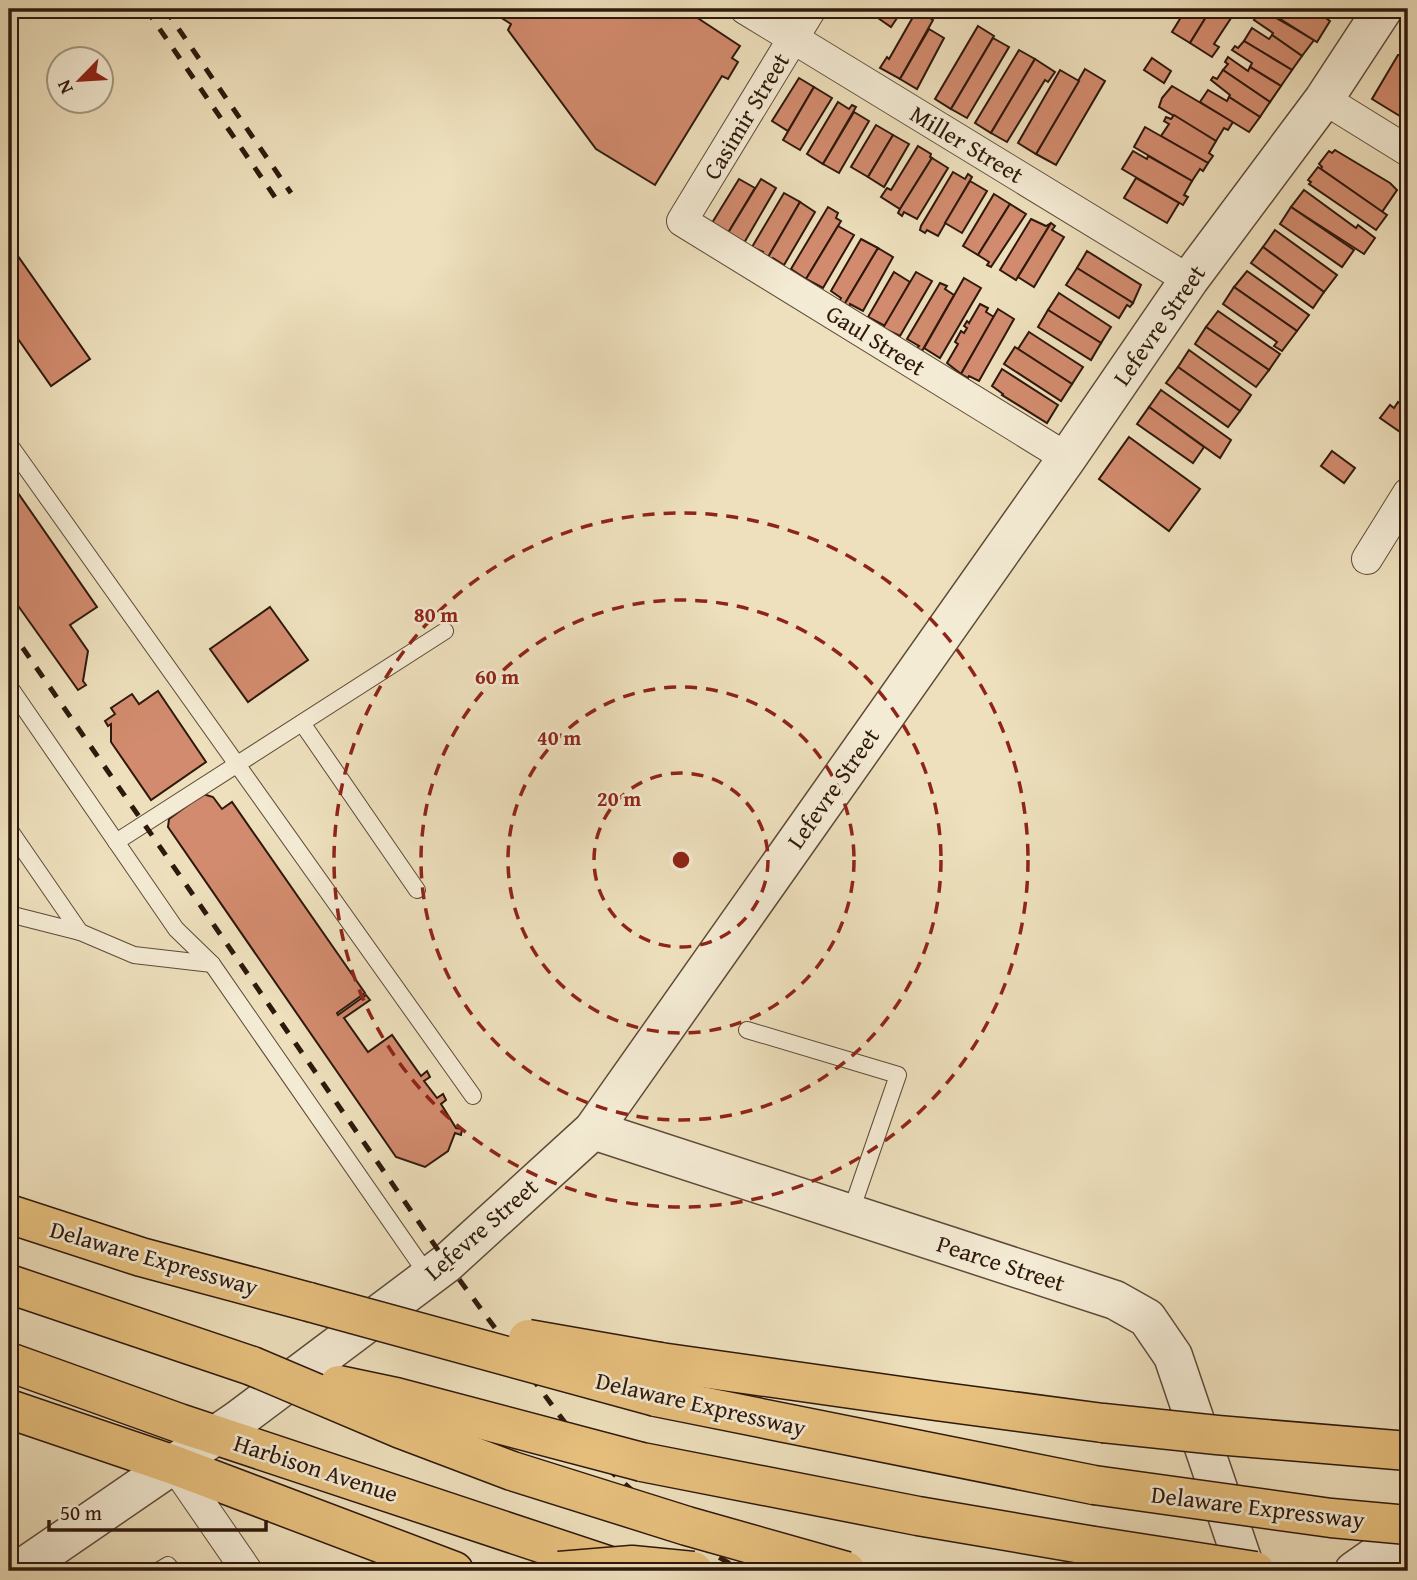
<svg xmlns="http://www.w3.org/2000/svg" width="1417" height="1580" viewBox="0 0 1417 1580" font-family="'Gentium Book Plus',serif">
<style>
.building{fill:#d28b6e;stroke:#2e180c;stroke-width:2}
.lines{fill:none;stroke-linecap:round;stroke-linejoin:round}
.service-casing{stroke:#5e4a38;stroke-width:18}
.minor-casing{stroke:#5e4a38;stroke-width:32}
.tertiary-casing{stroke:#5e4a38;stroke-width:41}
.primary-casing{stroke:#2e180c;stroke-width:41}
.motorway-casing{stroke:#2e180c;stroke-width:41}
.service{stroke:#f4ebd4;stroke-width:16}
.minor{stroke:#f4ebd4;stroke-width:30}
.tertiary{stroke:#f4ebd4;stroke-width:38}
.primary{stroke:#e7c07e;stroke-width:38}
.motorway{stroke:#e7c07e;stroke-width:38}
.rail{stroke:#2e180c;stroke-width:5;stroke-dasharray:12 12;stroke-linecap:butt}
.motorway-bridge-casing{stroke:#2e180c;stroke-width:41;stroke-linecap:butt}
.motorway-bridge{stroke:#e7c07e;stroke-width:38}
.ring{fill:none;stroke:#8f2418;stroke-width:3.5;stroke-dasharray:12 9}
.labels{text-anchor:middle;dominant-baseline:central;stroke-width:5;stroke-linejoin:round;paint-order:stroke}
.street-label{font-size:24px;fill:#2e180c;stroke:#f4ebd4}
.centre{fill:#8f2418;stroke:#f4ebd4;stroke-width:3.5}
.ring-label{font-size:21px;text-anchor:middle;font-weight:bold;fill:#8f2418;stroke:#f4ebd4;stroke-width:5;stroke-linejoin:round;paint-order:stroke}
</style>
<rect width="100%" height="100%" fill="#eee0bd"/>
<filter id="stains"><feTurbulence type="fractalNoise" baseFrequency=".00286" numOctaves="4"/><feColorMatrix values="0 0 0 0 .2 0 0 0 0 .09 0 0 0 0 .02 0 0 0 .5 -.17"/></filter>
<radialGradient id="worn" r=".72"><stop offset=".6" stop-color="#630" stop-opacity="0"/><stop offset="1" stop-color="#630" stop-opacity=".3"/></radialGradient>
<g class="building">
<polygon points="493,9 684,9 740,46 732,58 738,62 728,79 722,76 655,185 596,149 508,30 511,24 500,17"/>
<polygon points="884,9 903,9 891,27 878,18"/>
<polygon points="1186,9 1211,9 1190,43 1172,32"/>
<polygon points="1211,9 1237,9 1214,44 1219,47 1212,57 1190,43"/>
<polygon points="1261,9 1314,40 1302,56 1272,35 1273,33 1254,20"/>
<polygon points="1264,9 1314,9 1328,17 1327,19 1330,21 1317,42"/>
<polygon points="917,10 933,20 900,79 880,68 887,57 889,59"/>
<polygon points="978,26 994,36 951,109 935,99"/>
<polygon points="1252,28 1269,39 1272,35 1302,56 1292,70 1244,41"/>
<polygon points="929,29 944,38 917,89 900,79"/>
<polygon points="993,38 1009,47 967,118 951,109"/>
<polygon points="1244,41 1292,70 1281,86 1250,67 1252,63 1232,50 1235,46 1238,48"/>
<polygon points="1408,48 1408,85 1405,91 1408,93 1408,121 1372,99 1398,55 1404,55"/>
<polygon points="1019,50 1035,59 991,133 975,123"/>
<polygon points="1228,57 1248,71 1250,67 1281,86 1270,102 1223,70 1228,64 1225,62"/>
<polygon points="1152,58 1171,71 1164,83 1144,70"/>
<polygon points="1035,59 1055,72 1048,82 1045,80 1007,142 991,133"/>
<polygon points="1085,69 1105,81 1056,165 1036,154"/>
<polygon points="1060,70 1079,81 1036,154 1018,143"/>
<polygon points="1223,70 1270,102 1260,117 1229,97 1230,95 1211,80 1213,77 1217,79"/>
<polygon points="799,78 814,87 788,131 772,121"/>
<polygon points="1172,86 1233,122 1228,130 1224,128 1216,141 1159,107 1162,98"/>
<polygon points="814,87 832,98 800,150 783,140"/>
<polygon points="1208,90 1227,101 1229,97 1260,117 1249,132 1200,102"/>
<polygon points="838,102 849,109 852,105 856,107 823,164 807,154"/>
<polygon points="854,112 869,121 839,173 823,164"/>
<polygon points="1174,115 1216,141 1209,153 1213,156 1208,163 1161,136 1169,124 1164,121 1166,117 1171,119"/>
<polygon points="876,125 893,135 868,177 851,167"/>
<polygon points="1145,127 1208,163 1203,171 1200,169 1192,181 1134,147"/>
<polygon points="893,135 909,144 884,187 868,177"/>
<polygon points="918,146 931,154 930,157 932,158 900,209 881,197 887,188 891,190"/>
<polygon points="1335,150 1390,183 1397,190 1382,212 1321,169 1322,167 1319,164 1329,151 1332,153"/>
<polygon points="1133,151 1147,159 1148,156 1192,181 1184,195 1188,197 1183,205 1122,169"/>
<polygon points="932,158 948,168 917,219 904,212 902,216 898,213 900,209"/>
<polygon points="1318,167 1387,215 1376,230 1309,184 1311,182 1308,180"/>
<polygon points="953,172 965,179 968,174 972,177 938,236 927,230 925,233 920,230 921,226"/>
<polygon points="1136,178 1179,203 1167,223 1124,198"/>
<polygon points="739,179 755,188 728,233 712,223"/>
<polygon points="761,179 776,188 744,243 728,233"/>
<polygon points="970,181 987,191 962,233 945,223"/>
<polygon points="1304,190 1356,228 1358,225 1375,238 1364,254 1291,207"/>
<polygon points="784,193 800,202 767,259 761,255 763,252 752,247"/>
<polygon points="994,194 1010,204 978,255 963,246"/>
<polygon points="800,202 815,212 784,265 773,258 771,261 767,259"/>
<polygon points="1010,204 1026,214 991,267 987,265 989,262 978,255"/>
<polygon points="828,207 838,213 836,218 841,221 806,279 791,269"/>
<polygon points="1291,207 1354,250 1342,267 1280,224"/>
<polygon points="1031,219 1046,226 1051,223 1016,280 1000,270"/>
<polygon points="1051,223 1055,226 1052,230 1064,237 1034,287 1018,277"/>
<polygon points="838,226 854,235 823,288 806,279"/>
<polygon points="1275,230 1337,275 1324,292 1263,247"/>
<polygon points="861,239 878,248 844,305 839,302 841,298 831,291"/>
<polygon points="1263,247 1324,292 1313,308 1251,263"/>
<polygon points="878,248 893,257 863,311 850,304 849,307 844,305"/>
<polygon points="13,249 90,359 51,386 9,326 9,252"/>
<polygon points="1087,251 1141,285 1133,303 1077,268"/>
<polygon points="1077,268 1133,303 1130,307 1127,305 1119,318 1066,285"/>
<polygon points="1247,271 1309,315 1297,331 1234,287"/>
<polygon points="894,272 910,282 885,326 868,317"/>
<polygon points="916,272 932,281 900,336 883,328"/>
<polygon points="964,278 981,288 940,358 924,348"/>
<polygon points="940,283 947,286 945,289 954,295 922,351 917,348 919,346 907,339"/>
<polygon points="1234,287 1297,331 1282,351 1274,346 1277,342 1223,304"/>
<polygon points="1059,293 1111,327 1101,343 1048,310"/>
<polygon points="980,304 988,308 986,312 994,317 961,374 947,363 958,344 955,342 961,331 964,333 967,328 964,326 967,321 969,323"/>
<polygon points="998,309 1014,319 979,381 969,376 968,378 961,374"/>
<polygon points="1048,310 1101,343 1091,360 1038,327"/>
<polygon points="1218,311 1280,354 1269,370 1206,327"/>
<polygon points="1206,327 1269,370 1256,387 1195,344"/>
<polygon points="1029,332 1083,367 1072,384 1018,349"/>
<polygon points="1015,347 1072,384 1061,401 1004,364"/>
<polygon points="1189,350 1251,395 1240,411 1178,367"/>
<polygon points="1178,367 1240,411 1228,427 1166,383"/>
<polygon points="1002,369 1058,405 1047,423 1002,395 1003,394 992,386"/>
<polygon points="1161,390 1231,440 1220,458 1149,407"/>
<polygon points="1398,402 1408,410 1408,433 1406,436 1380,418 1390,405 1394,408"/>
<polygon points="1149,407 1204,447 1193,463 1137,424"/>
<polygon points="1129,437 1200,489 1169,531 1099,479"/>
<polygon points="1332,451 1355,468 1344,483 1321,466"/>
<polygon points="9,480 97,607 70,625 88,651 83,681 86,685 78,690 9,593"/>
<polygon points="270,607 308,660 248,702 210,649"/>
<polygon points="158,691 206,762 151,800 111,742 111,724 108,726 105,721 115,714 111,708 132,694 139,704"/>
<polygon points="203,794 213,797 222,809 232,802 365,993 337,1013 338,1015 366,995 370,1000 344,1018 368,1052 392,1035 421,1076 427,1071 430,1077 424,1081 437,1098 443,1094 446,1100 441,1104 456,1128 462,1129 461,1135 455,1133 448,1151 425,1167 396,1157 168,827 169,819"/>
</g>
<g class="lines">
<defs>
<g id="service">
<polyline points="9,444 473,1096"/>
<polyline points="9,686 176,929 212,964 429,1277"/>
<polyline points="302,723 417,890"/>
<polyline points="9,829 80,932 9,914"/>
<polyline points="116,842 445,631"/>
<polyline points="80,932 134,955 212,964"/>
<polyline points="747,1030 898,1075 850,1214"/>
<polyline points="158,1571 168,1565 173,1571"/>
</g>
<g id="minor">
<polyline points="745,9 1189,280"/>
<polyline points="811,9 682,221 1067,458"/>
<polyline points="1324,99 1408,151"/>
<polyline points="1367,559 1408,493"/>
<polyline points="174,1465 247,1571"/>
</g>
<g id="tertiary">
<polyline points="593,1130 1115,1300 1147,1318 1173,1356 1246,1571"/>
<polyline points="18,1571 238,1420 447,1263 593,1130 1067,458 1189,280 1324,99 1383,9"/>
<polyline points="1354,1571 1408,1533"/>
</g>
<g id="primary">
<polyline points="9,1362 179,1423 613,1567"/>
<polyline points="9,1409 174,1465 454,1571"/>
</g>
<g id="motorway">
<polyline points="9,1214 141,1257 309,1302"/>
<polyline points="9,1284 252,1366"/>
<polyline points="660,1362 936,1401 1103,1423"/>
<polyline points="656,1397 1094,1485"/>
<polyline points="642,1462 918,1516 1088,1545"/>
</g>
</defs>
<use href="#service" class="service-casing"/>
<use href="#minor" class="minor-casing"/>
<use href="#tertiary" class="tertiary-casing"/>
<use href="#primary" class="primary-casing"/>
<use href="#motorway" class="motorway-casing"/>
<use href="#service" class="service"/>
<use href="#minor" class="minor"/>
<use href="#tertiary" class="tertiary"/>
<use href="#primary" class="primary"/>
<use href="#motorway" class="motorway"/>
<g class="rail">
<polyline points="146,9 279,203"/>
<polyline points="165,9 291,193"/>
<polyline points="9,628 447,1263 583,1447 684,1536 742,1571"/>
</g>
<defs>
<g id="motorway-bridge">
<polyline points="309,1302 656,1397"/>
<polyline points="528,1339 660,1362"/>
<polyline points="252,1366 401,1429 512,1471 687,1526 846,1571"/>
<polyline points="339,1385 396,1397 642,1462"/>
<polyline points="1103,1423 1217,1435 1408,1451"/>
<polyline points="1094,1485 1331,1518 1408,1525"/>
<polyline points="1088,1545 1255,1571"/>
<polyline points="559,1571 632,1565 693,1571"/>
</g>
</defs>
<use href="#motorway-bridge" class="motorway-bridge-casing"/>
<use href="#motorway-bridge" class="motorway-bridge"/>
</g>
<g class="ring">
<circle cx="681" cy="860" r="87"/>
<circle cx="681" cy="860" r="173"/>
<circle cx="681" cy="860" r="260"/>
<circle cx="681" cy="860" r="347"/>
</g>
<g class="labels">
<g class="street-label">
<text transform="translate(746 116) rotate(-59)">Casimir Street</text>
<text transform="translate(967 144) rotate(31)">Miller Street</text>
<text transform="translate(1159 325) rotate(-55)">Lefevre Street</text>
<text transform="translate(876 340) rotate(32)">Gaul Street</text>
<text transform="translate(833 788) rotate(-55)">Lefevre Street</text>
<text transform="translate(481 1229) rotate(-41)">Lefevre Street</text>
<text transform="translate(154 1258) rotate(16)">Delaware Expressway</text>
<text transform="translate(1001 1263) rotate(18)">Pearce Street</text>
<text transform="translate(701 1404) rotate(13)">Delaware Expressway</text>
<text transform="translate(316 1468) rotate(18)">Harbison Avenue</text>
<text transform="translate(1258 1507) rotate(7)">Delaware Expressway</text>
</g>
</g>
<circle cx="681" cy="860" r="10" class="centre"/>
<g class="ring-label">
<text x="436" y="622">80 m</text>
<text x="497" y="684">60 m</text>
<text x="559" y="745">40 m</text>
<text x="619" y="806">20 m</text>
</g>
<rect width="1417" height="1580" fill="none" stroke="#eee0bd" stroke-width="35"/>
<rect x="10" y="10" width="1396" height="1559" fill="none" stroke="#2e180c" stroke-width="3.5"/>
<rect x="18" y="18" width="1382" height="1545" fill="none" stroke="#2e180c" stroke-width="2"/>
<g transform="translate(80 80) rotate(245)"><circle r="33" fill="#f4ebd4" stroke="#a59784" stroke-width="2"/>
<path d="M0-5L12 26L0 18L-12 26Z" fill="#8f2418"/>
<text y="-10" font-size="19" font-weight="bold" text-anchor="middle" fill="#2e180c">N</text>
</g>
<path d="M49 1520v10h217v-10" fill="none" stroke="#2e180c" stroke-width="3.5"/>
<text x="60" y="1520" font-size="21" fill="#2e180c" stroke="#f4ebd4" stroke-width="5" paint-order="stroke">50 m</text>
<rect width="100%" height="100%" filter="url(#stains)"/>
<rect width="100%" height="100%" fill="url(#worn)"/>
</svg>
